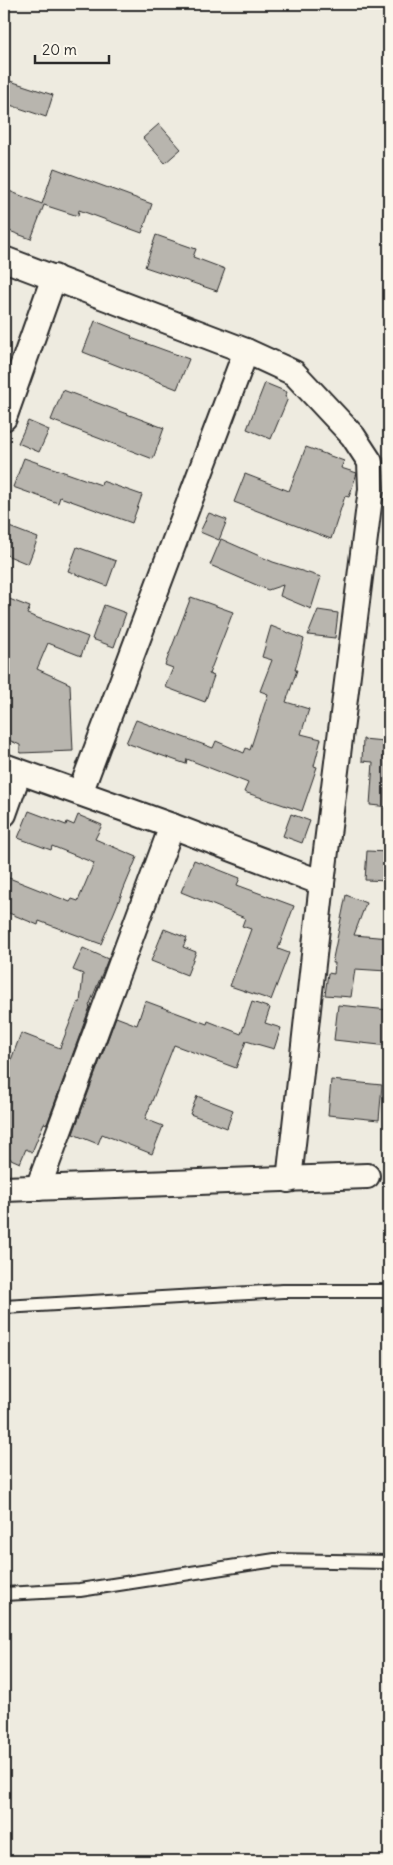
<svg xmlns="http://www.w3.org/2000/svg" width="393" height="1865" viewBox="0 0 393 1865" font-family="Delius,sans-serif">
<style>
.building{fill:#b8b5ae;stroke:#2b2b2b}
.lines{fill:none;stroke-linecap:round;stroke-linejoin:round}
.lane-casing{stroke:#2b2b2b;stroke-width:16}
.street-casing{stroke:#2b2b2b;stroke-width:28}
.lane{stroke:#fbf7ec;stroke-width:12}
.street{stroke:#fbf7ec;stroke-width:24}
</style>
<rect width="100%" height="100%" fill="#eeebe0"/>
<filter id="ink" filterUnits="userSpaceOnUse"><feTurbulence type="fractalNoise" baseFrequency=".02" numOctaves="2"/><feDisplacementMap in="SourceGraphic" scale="10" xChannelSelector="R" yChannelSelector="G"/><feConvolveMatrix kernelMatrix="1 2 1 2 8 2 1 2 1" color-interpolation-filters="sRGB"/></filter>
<g filter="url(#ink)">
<g class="building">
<polygon points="4,79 53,95 46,117 4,103"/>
<polygon points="159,124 181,149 165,163 143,138"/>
<polygon points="54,168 152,204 142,233 79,210 78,216 44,205 31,239 4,229 4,189 42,204"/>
<polygon points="156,235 196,249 193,257 225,269 217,291 145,267"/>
<polygon points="95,321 132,336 131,338 189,359 177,389 83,352"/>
<polygon points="265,383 287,392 285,397 288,398 271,439 247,429"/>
<polygon points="63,390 164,428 153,459 51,420"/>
<polygon points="28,421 49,430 39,452 18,443"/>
<polygon points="306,447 344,461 341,468 357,473 349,497 345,496 331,539 234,502 245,474 289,491"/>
<polygon points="24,458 101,485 102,481 142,495 132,523 60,497 58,503 13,487"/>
<polygon points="209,513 227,520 219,540 200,532"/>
<polygon points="4,525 38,538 28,564 4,554"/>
<polygon points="221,539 273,562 321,577 311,609 280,596 283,585 268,590 210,565"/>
<polygon points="77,547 116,561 107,586 68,571"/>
<polygon points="4,597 30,607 27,614 88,637 81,656 48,643 37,669 70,684 73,751 20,753 20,745 4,738"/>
<polygon points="191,597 233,612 209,674 214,676 205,702 165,687 173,668 165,665"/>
<polygon points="104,605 126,613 114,647 92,639"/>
<polygon points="318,610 338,613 335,638 308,635"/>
<polygon points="271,626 304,639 295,670 297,670 286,702 309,709 301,734 321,739 314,766 317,767 302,811 244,792 248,783 187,759 186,764 126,743 136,720 213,748 216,741 244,753 246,748 250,750 268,694 260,691 272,660 262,657"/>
<polygon points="363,739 384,741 383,746 389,747 389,807 370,805 373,762 362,761"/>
<polygon points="29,811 66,825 67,822 74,825 78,815 102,825 95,839 137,857 101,944 39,921 38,925 4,911 4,876 70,902 72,899 78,901 94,863 52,846 51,850 18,838"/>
<polygon points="291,814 310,821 302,843 283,836"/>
<polygon points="367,851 389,852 389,881 365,880"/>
<polygon points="194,860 240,878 237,885 294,906 278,949 289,953 271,1000 230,986 251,929 242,926 245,918 181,892"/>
<polygon points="346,895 366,903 354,935 389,938 387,971 355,969 351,997 325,995 328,973 334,974 335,963 332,963"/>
<polygon points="164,929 187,938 183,947 196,952 187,975 151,961"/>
<polygon points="83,948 108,959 89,1006 90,1007 47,1124 44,1123 32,1152 26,1149 20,1163 4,1156 4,1079 21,1033 60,1048 78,1002 80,1003 83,974 73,970"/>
<polygon points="145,1001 207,1024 208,1021 241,1034 252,1002 270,1008 265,1023 281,1028 274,1049 246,1041 236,1068 174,1045 145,1119 163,1126 152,1154 102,1134 98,1144 73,1134 116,1017 137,1025"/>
<polygon points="338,1005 389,1010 389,1046 334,1040"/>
<polygon points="331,1080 382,1085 379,1120 328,1115"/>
<polygon points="197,1096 233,1110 227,1128 190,1114"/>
</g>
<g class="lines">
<defs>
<g id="lane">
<polyline points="4,1307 283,1291 389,1291"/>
<polyline points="4,1594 80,1590 275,1560 389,1562"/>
</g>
<g id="street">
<polyline points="4,259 246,351 294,373 353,436 370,462 371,489 322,883 289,1180"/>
<polyline points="4,418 54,277"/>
<polyline points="4,766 172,826 322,883"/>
<polyline points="80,793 246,351"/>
<polyline points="4,814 19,772"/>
<polyline points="38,1188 172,826"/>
<polyline points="4,1189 367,1176"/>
</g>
</defs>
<use href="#lane" class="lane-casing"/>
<use href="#street" class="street-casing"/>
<use href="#lane" class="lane"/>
<use href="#street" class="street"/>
</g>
</g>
<rect width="393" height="1865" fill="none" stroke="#fbf7ec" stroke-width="20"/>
<rect x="10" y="10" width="373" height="1845" fill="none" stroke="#2b2b2b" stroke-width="2" filter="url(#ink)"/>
<path d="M35 55v8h74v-8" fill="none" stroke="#2b2b2b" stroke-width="2.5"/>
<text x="42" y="55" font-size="15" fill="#2b2b2b" stroke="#fbf7ec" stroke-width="4" paint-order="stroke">20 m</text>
</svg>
